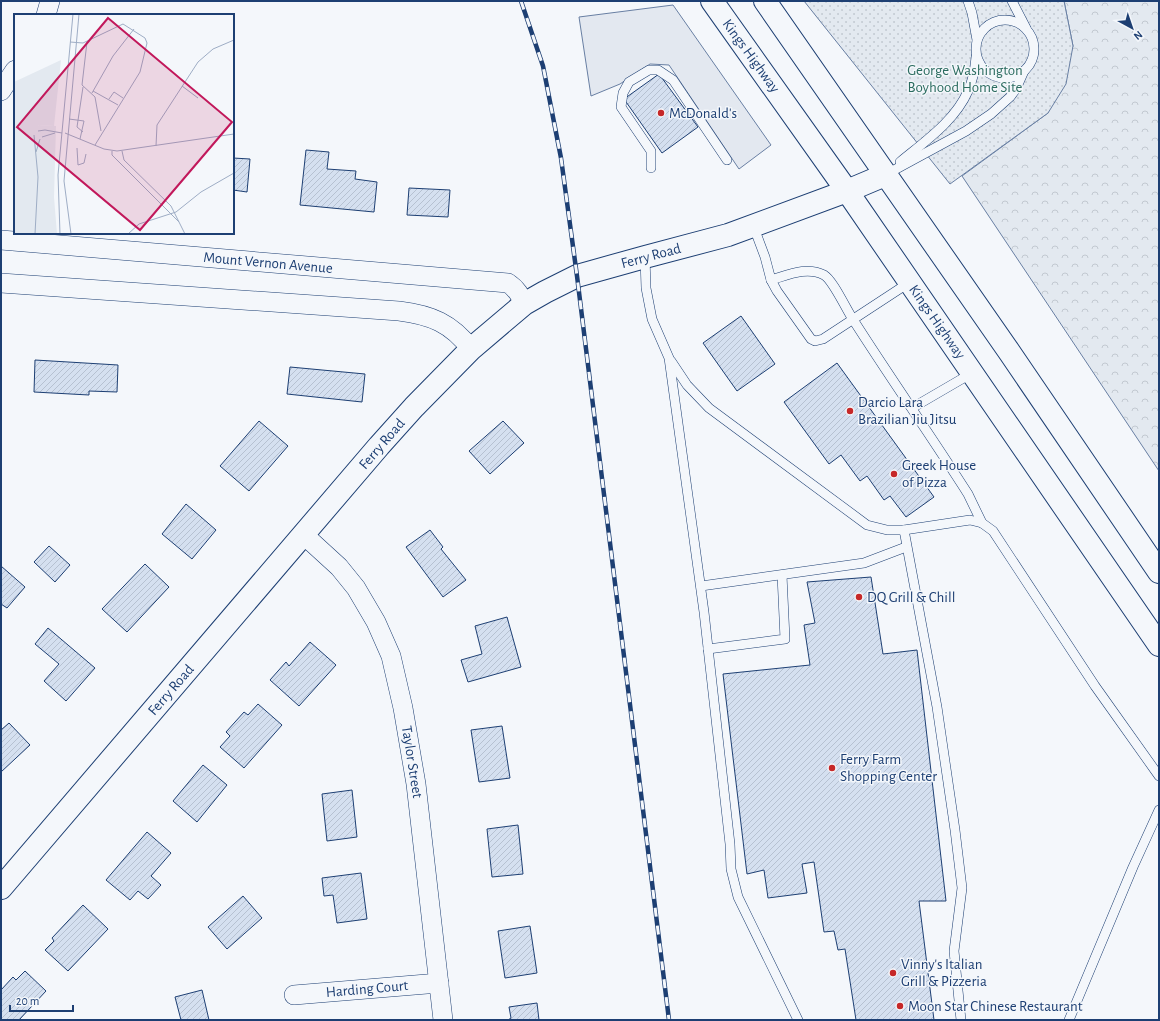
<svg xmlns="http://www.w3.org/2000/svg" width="1160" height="1021" viewBox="0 0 1160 1021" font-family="'Alegreya Sans',sans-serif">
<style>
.forest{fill:url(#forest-crowns);stroke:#687fa3}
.park{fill:url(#park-dots);stroke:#687fa3}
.parking{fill:#e3e8f0;stroke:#687fa3}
.building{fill:url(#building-hatch);stroke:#1d3f73}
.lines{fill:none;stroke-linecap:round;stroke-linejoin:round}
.lane-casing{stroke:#1d3f73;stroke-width:10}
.street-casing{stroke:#1d3f73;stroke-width:20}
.secondary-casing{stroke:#1d3f73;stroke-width:24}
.primary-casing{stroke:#1d3f73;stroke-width:24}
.lane{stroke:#f4f7fb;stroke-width:9}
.street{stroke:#f4f7fb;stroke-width:19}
.secondary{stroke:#f4f7fb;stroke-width:22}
.primary{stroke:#f4f7fb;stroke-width:22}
.rail-casing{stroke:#1d3f73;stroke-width:4.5}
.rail{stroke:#f4f7fb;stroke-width:3;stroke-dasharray:9;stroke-linecap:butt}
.poi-dot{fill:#c62828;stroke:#f4f7fb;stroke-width:1.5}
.labels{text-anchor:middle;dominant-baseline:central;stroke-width:3;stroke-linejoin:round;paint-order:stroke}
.street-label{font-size:15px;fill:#1d3f73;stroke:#f4f7fb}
.park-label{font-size:15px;fill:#2c6c60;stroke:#f4f7fb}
.poi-label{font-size:15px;fill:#1d3f73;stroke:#f4f7fb;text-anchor:start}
.inset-road{fill:none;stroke:#9eadc5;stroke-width:1}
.view{fill:#c2185b;fill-opacity:0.15;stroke:#c2185b;stroke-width:2}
.inset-edge{fill:none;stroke:#1d3f73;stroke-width:2}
</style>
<defs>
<pattern id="forest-crowns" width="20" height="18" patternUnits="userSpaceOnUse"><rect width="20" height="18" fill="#e3e9f0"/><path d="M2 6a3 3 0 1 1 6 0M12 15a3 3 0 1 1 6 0" fill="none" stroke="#c2c9d1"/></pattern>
<pattern id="park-dots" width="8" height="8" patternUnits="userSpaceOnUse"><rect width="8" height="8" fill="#e3e9f0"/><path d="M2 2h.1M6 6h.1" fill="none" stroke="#c2c9d1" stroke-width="1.8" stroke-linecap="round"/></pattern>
<pattern id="building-hatch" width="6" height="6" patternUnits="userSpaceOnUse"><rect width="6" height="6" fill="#d5e0f0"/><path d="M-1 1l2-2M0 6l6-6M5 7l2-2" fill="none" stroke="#b6c1d1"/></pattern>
</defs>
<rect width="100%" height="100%" fill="#f4f7fb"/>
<polygon class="forest" points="1064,1 1159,1 1159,471 962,176 1048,113 1073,46"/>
<polygon class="park" points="804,1 1064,1 1073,46 1066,84 1048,113 950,184"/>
<polygon class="parking" points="673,5 771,145 739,169 669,65 650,64 620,84 591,96 579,17"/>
<g class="building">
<polygon points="659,74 698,127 662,153 624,99"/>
<polygon points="306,150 329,152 327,169 356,171 355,179 377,182 374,212 300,205"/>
<polygon points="233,158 250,159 247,192 233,190"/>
<polygon points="409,188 450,190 448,217 407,215"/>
<polygon points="741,316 775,364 737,391 703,343"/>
<polygon points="35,360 118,365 117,392 89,391 89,395 34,392"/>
<polygon points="837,363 934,497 906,517 890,496 884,500 867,476 860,481 841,455 829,464 784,402"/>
<polygon points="290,367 365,374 362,402 287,394"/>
<polygon points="259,421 288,446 249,491 220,466"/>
<polygon points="503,421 524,443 490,474 469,451"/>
<polygon points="186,504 216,530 192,559 162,534"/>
<polygon points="430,530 443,547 441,549 466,580 443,597 406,547"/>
<polygon points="49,546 70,565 55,582 34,562"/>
<polygon points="145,564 169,587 127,632 102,609"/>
<polygon points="1,566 25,587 7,608 1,604"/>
<polygon points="871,577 883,654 917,650 946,901 919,901 934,1020 856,1020 845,949 838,950 834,931 824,932 814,862 802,864 807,893 768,898 764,870 747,874 723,674 810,665 804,625 815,623 807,582"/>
<polygon points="507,617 521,667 468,682 461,660 482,654 475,626"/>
<polygon points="48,628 95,668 66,701 44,681 59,664 35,644"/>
<polygon points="310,642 336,665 299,706 270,680 286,662 289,666"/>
<polygon points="258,704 282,725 244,768 220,747 230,736 226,732 244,712 248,715"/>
<polygon points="9,723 30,745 1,772 1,730"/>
<polygon points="502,726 510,778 479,782 471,730"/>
<polygon points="203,765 227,785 197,822 173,801"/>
<polygon points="352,790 357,837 327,841 322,794"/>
<polygon points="518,825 523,874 492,877 487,829"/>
<polygon points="147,832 171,853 151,876 161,885 148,899 138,891 130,900 106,880"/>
<polygon points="361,873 367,919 337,923 333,895 324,896 322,878"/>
<polygon points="243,896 262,918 227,949 208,927"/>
<polygon points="83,905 108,929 68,971 45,950 54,941 52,938"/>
<polygon points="530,926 537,973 505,978 498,931"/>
<polygon points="25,971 46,991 19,1020 1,1020 1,990 13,977 16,980"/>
<polygon points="202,990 209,1020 181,1020 175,997"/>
<polygon points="537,1003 539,1020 508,1020 511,1018 509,1007"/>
</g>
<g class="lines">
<defs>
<g id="lane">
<polyline points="968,1 972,13 977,40"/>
<polyline points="1012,1 1026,28"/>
<circle cx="1005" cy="49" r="29"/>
<path d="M900,162C924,142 955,121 968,91C973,80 975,69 976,57"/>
<polyline points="651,168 651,151 621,107 623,93 629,82 649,70 658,70 673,80 727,160"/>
<polyline points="885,175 966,131 991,114 1010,97 1016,89 1024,71"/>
<polyline points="753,225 765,257 771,280 777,291 811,339 815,341 823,339 910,282"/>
<polyline points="645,257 646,288 652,319 669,358 704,612 730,844 731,869 738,897 798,1020"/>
<path d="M771,280C788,275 807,266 824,275C833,280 847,311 854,321C891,379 931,436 968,494L982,523"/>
<polyline points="671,361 687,385 709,408 867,525 887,530 904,530 970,520 982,523 993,531 1095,686 1159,776"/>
<polyline points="912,408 972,373"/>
<polyline points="904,530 937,707 955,830 962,888 954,951 961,1020"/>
<polyline points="701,586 864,563 906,547"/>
<polyline points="708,649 785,639 782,575"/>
<polyline points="1069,1020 1133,867 1159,810"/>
</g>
<g id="street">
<polyline points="46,15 50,1"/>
<polyline points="1,91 15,70"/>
<path d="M1,240L508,283C517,289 520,295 524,304"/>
<path d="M1,283L399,311C431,315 451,323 471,349"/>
<polyline points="304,535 339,567 356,588 376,622 391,656 403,708 416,784 443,1020"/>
<polyline points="294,995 439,983"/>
</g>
<polyline id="secondary" points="1,888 379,446 414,407 471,349 524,304 545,292 577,276 645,257 728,235 847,191 885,175"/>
<g id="primary">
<polyline points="712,1 847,191 1159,645"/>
<polyline points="765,1 1010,353 1159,572"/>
</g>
</defs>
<use href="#lane" class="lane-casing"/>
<use href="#street" class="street-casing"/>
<use href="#secondary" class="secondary-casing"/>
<use href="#primary" class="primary-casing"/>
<use href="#lane" class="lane"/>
<use href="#street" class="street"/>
<use href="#secondary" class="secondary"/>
<use href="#primary" class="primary"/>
<defs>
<polyline id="rail" points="521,1 543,66 561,158 577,276 669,1020"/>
</defs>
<use href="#rail" class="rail-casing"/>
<use href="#rail" class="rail"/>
</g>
<g class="poi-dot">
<circle cx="661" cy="113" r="4"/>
<circle cx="850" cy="411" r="4"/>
<circle cx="894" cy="474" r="4"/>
<circle cx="859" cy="597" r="4"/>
<circle cx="832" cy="768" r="4"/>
<circle cx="893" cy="973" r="4"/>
<circle cx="900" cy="1006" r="4"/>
</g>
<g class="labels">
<g class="street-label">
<text transform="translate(751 56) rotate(54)">Kings Highway</text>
<text transform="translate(651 256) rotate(-15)">Ferry Road</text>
<text transform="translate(268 263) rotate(5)">Mount Vernon Avenue</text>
<text transform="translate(937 322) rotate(55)">Kings Highway</text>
<text transform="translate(382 444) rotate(-49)">Ferry Road</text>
<text transform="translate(171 690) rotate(-49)">Ferry Road</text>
<text transform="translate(412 762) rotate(81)">Taylor Street</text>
<text transform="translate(367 989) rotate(-5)">Harding Court</text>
</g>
<g class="park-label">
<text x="965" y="70">George Washington<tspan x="965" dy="17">Boyhood Home Site</tspan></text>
</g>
<g class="poi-label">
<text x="669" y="113">McDonald's</text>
<text x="858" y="402">Darcio Lara<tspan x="858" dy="17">Brazilian Jiu Jitsu</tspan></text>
<text x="902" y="465">Greek House<tspan x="902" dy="17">of Pizza</tspan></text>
<text x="867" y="597">DQ Grill &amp; Chill</text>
<text x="840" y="759">Ferry Farm<tspan x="840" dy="17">Shopping Center</tspan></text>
<text x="901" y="964">Vinny's Italian<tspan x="901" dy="17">Grill &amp; Pizzeria</tspan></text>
<text x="908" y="1006">Moon Star Chinese Restaurant</text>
</g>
</g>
<g transform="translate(14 14)">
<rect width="220" height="220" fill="#f4f7fb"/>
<path d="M47,46L40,112L25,111L13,122V142L0,157V68Z" fill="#e3e9f0"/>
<path d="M25,111L42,112L40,183L43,220H0V142H13V122L16,115Z" fill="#e3e9f0"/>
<path class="inset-road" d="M56,28L69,29L109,10L131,24L133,29L126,58L81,131M73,28L68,71L81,83L87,117M168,72L184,84M69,73L63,113L69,118M79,77L104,91M78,79L99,42L120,15M95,85L100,78L109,84M55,105L70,107L66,125M24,117L31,116L48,119M51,119L90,135L103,137L220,120M20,121L24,163L21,220M28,123L41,119M142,132L143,111L184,48L199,35L220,26M63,134L64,151L70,149L72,140M98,137V141L165,208M108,137L110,146L157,192L171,220M22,138L26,125M46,220L44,161L59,0M57,220L50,167L65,0M114,220L125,210L162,198L187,178L220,159"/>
<path class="view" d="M94,4L218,108L126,216L3,113Z"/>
<rect width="220" height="220" class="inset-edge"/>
</g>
<rect width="1160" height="1021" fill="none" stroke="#1d3f73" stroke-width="4"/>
<g transform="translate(1132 28) rotate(140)" stroke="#f4f7fb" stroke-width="3" paint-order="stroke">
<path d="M0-3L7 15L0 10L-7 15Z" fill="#1d3f73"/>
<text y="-6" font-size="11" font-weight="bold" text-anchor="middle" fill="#1d3f73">N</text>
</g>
<path d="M10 1005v6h63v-6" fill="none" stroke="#1d3f73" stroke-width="2"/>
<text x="16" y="1005" font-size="12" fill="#1d3f73" stroke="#f4f7fb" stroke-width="3" paint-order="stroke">20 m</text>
</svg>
